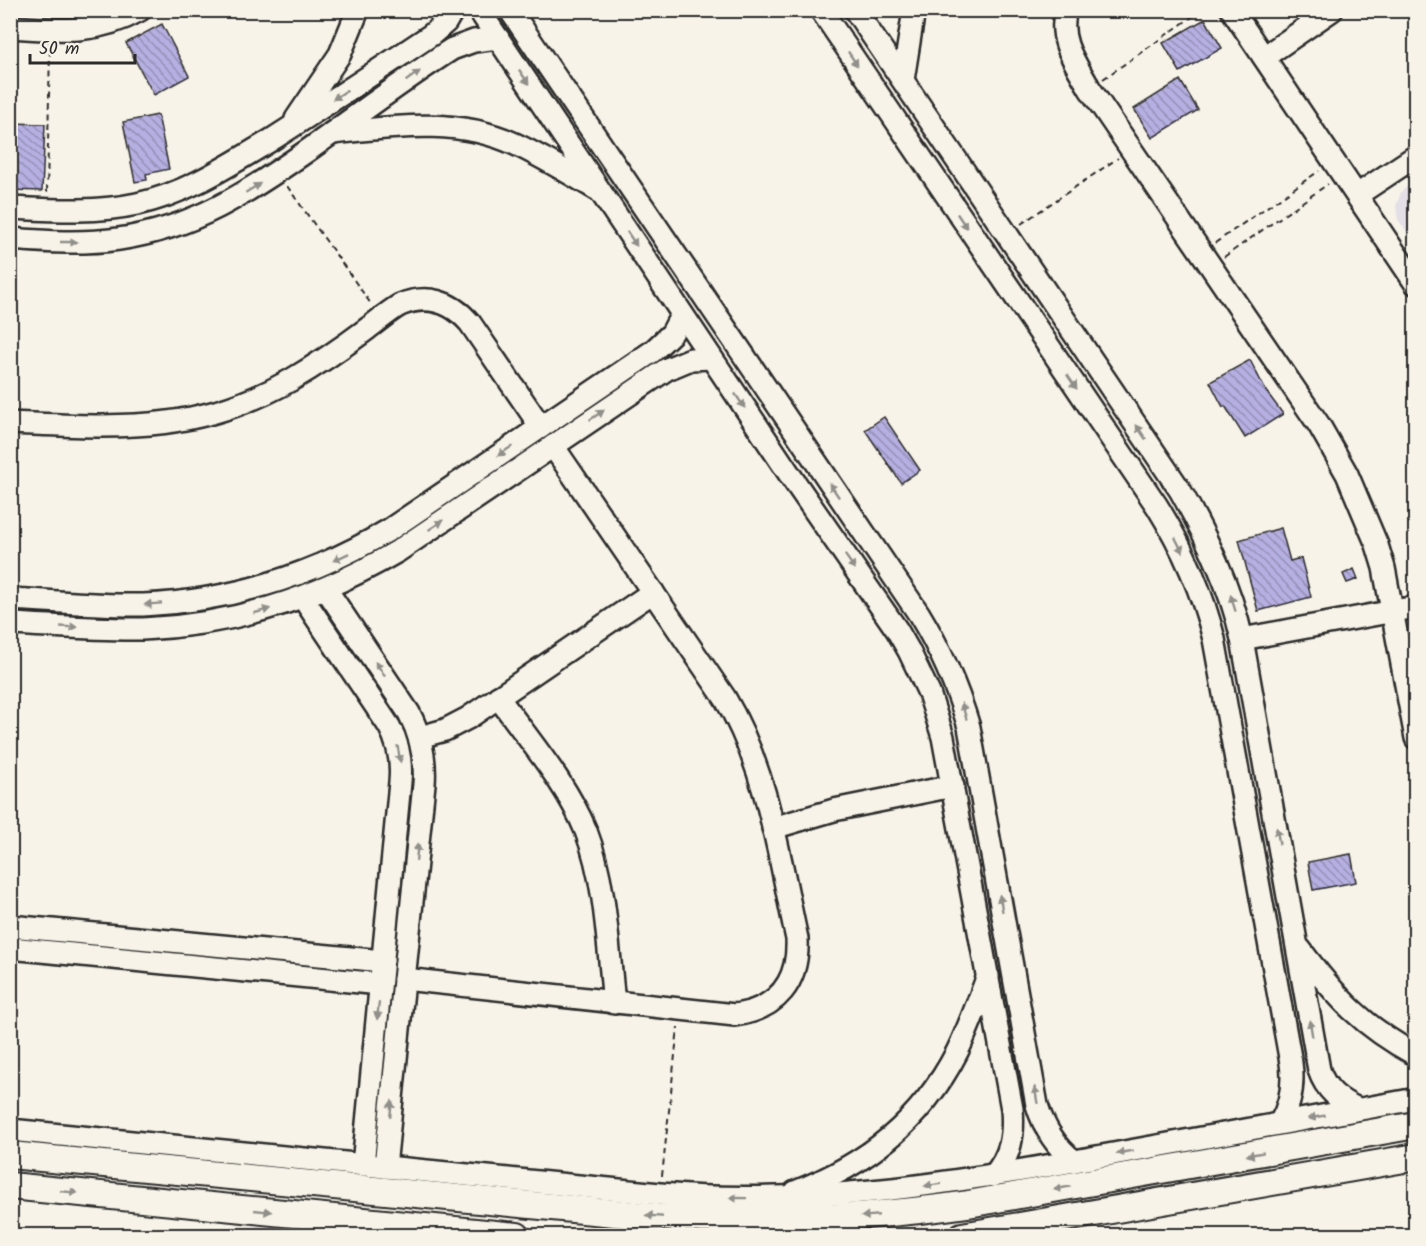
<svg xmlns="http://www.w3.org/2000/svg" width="1426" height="1246" viewBox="0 0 1426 1246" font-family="Kalam,sans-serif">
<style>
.built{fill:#e4dfe6}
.building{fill:url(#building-back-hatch);stroke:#2b2b2b;stroke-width:1.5}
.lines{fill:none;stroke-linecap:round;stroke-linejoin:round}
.minor-casing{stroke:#2b2b2b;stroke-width:26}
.major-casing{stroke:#2b2b2b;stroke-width:30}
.path{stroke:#2b2b2b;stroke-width:2;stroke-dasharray:6 4.5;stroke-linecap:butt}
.minor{stroke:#f7f3e8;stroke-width:21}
.major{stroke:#f7f3e8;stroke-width:26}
.oneway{fill:#918f8a}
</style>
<defs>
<pattern id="building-back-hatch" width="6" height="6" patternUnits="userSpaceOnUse" patternTransform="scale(1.5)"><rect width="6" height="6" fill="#b6afe1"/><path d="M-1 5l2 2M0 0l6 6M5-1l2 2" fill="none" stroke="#948fb7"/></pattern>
</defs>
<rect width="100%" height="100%" fill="#f7f3e8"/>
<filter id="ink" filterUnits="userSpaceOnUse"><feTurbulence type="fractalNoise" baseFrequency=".0167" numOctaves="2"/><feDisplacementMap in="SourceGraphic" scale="12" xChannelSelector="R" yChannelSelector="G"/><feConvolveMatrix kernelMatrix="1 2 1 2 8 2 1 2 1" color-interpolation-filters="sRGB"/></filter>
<g filter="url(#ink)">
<polygon class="built" points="1415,180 1415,243 1398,220 1396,206 1401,192"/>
<g class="building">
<polygon points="1205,19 1222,48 1180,72 1163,43"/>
<polygon points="162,24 189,76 154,95 126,43"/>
<polygon points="1180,80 1198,110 1152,138 1134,109"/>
<polygon points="158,115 169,169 146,174 147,180 135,182 123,122"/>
<polygon points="10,123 45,124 42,191 10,190"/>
<polygon points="1250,360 1266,391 1283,414 1245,438 1225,406 1223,407 1210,382"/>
<polygon points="884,417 920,470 901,483 865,430"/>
<polygon points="1281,528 1290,561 1301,558 1311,597 1258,611 1239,540"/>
<polygon points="1354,569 1358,579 1347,583 1343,574"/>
<polygon points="1351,854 1356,882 1313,890 1308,862"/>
</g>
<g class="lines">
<defs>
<g id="minor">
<path d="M479,10L794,481L897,630L909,651L929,693L943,737L1012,1109C1014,1135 1011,1156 993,1176"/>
<path d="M510,10L919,614C941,650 957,687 969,727L1037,1105C1044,1128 1055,1146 1074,1161"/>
<path d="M821,10L1157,506C1183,548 1202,591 1214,639L1291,1063C1294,1085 1291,1104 1280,1123"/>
<path d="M855,10L1180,490C1207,538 1230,585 1242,639L1319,1070C1326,1091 1339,1100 1358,1109"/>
<path d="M1066,10C1057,40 1076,64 1090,89L1319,425L1347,474L1377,545L1384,568L1416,738"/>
<polyline points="1232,10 1416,284"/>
<path d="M10,27C59,30 96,35 140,10"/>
<polyline points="1264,57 1332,10"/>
<polyline points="903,80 914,10"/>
<polyline points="296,119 340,54 358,10"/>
<path d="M332,133C393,127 457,117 515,144C543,157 569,173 596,189"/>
<polyline points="1357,195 1416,156"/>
<path d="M10,208C53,210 95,213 137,204C185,194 226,167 268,142C323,107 377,71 431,35L446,22L453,10"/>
<path d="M10,239C47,242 83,244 119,239C194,228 247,193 307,151C355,117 402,81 452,49L474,41L498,38"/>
<path d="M10,423C116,427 194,435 291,380C317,365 343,347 367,329C378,321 388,312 400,305C427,294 451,301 470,323L541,427"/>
<path d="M326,589L409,713C421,736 426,758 424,784L385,1167"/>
<path d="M303,598L389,726C399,744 402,761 400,782L363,1165"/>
<path d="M10,599C54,601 99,606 143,605C232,601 314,575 389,530L653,351L672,333L682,314"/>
<path d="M10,624C55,626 99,630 143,629C235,625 320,597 398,551L667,369L691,359L711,358"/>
<polyline points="1242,639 1416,607"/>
<path d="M498,697C528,739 567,784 586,831C606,882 608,948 614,1003"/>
<polyline points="420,737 445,730 468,718 653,592"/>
<polyline points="773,828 834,810 953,786"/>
<polyline points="10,926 383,961"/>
<polyline points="10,948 380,984"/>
<path d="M1300,949C1336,997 1362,1026 1416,1055"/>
<path d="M404,979L735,1015C777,1009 799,982 797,939C779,857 768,771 725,698L553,446"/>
<path d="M10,1130L660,1194C809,1207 956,1183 1102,1156C1207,1137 1311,1118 1416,1099"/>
<path d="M795,1192C867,1164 921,1122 957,1052C969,1028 978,1001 988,976"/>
</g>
<g id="major">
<path d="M10,1155L656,1217C761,1223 864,1219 968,1204L1416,1125"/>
<polyline points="10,1186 517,1236"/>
<polyline points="962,1236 1416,1157"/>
</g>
</defs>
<use href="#minor" class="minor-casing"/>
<use href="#major" class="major-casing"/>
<g class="path">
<polyline points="1103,79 1202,10"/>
<polyline points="287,186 371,304"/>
<polyline points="47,192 50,48"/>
<polyline points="1021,224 1118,158"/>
<polyline points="1215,243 1319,171"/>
<polyline points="1224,257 1328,184"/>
<polyline points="662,1176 678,1027"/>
</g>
<use href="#minor" class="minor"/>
<use href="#major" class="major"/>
</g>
<defs><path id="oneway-solid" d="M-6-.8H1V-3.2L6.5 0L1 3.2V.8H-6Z" transform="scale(1.5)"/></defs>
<g class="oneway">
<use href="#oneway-solid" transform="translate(853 59) rotate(56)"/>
<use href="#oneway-solid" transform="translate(413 76) rotate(-35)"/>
<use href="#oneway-solid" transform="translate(524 77) rotate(56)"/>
<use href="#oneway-solid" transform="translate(340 95) rotate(147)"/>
<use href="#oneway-solid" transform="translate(253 188) rotate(-32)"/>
<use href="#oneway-solid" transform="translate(962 221) rotate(56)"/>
<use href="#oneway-solid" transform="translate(632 239) rotate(56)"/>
<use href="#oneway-solid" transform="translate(69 242)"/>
<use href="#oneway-solid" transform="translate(1072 382) rotate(56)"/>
<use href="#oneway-solid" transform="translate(740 401) rotate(56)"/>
<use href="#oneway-solid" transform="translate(597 415) rotate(-34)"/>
<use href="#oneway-solid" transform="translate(1141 432) rotate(-124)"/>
<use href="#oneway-solid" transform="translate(505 451) rotate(146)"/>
<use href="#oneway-solid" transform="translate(834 490) rotate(-124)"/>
<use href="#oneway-solid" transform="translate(436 525) rotate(-34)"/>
<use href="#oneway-solid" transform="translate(1179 545) rotate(63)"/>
<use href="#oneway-solid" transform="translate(341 557) rotate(154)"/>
<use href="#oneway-solid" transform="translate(850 562) rotate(55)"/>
<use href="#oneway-solid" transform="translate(1233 603) rotate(-107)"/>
<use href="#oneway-solid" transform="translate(153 604) rotate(176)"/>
<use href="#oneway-solid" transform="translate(262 611) rotate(-16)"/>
<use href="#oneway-solid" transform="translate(69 627) rotate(3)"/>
<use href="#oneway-solid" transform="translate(380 669) rotate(-124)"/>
<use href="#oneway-solid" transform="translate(964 711) rotate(-107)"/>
<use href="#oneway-solid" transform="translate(399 754) rotate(80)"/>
<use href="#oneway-solid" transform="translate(1278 836) rotate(-100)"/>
<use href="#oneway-solid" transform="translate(417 852) rotate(-84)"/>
<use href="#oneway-solid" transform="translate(1001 903) rotate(-100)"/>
<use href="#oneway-solid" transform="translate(378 1011) rotate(96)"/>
<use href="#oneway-solid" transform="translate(1311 1028) rotate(-99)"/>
<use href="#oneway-solid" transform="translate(1036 1095) rotate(-100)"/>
<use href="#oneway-solid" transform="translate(391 1109) rotate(-84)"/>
<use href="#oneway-solid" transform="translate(1317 1117) rotate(170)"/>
<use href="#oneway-solid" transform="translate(1125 1152) rotate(170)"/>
<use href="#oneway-solid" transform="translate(1255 1154) rotate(170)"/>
<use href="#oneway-solid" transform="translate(933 1185) rotate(173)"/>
<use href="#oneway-solid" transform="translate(1062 1188) rotate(170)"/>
<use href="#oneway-solid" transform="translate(69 1192) rotate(6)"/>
<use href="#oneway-solid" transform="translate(738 1198) rotate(-179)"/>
<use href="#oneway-solid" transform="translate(263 1211) rotate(6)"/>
<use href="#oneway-solid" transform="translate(654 1216) rotate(-175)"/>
<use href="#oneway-solid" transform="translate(870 1216) rotate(175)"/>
</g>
</g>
<rect width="1426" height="1246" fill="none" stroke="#f7f3e8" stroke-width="36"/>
<rect x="18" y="18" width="1390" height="1210" fill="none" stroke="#2b2b2b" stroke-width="2" filter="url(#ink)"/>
<path d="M30 54v9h105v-9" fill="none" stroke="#2b2b2b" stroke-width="3"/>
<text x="39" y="54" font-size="18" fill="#2b2b2b" stroke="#f7f3e8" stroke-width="4.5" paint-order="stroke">50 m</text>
</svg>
